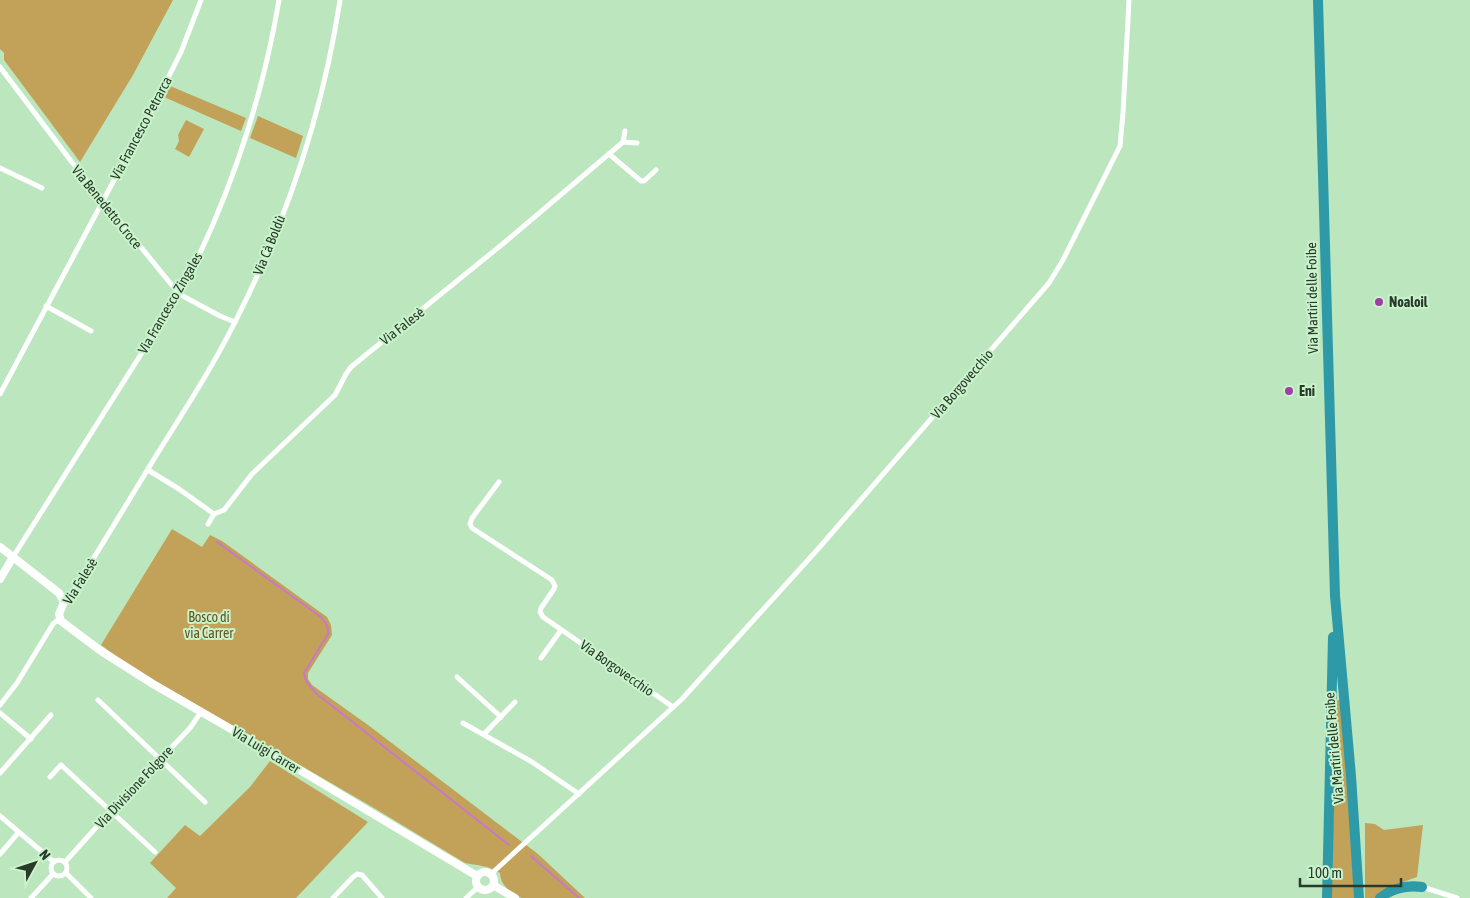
<svg xmlns="http://www.w3.org/2000/svg" width="1470" height="898" viewBox="0 0 1470 898" font-family="'Asap Condensed',sans-serif">
<style>
.green{fill:#c2a258}
.lines{fill:none;stroke-linecap:round;stroke-linejoin:round}
.stream{stroke:#c878ca;stroke-width:2}
.street{stroke:#fff;stroke-width:5}
.secondary{stroke:#fff;stroke-width:8}
.highway{stroke:#2f9aa7;stroke-width:10}
.poi-dot{fill:#a13ea5;stroke:#c9f3cb;stroke-width:2}
.labels{text-anchor:middle;dominant-baseline:central;stroke-width:4;stroke-linejoin:round;paint-order:stroke}
.street-label{font-size:14px;fill:#29392a;stroke:#c9f3cb}
.poi-label{font-size:14px;font-weight:bold;fill:#29392a;stroke:#c9f3cb;text-anchor:start}
.park-label{font-size:14px;fill:#675324;stroke:#c9f3cb}
</style>
<rect width="100%" height="100%" fill="#bce6be"/>
<g class="green">
<polygon points="0,0 173,0 133,75 80,162 4,60 4,53 0,49"/>
<polygon points="170,86 246,118 241,131 164,97"/>
<polygon points="258,116 303,136 296,158 250,138"/>
<polygon points="186,120 204,129 189,157 175,149 179,141 178,135"/>
<path d="M172,529L202,547L210,535L222,541L327,617L331,625L332,635L308,673V679L312,685L368,725L538,854L585,898C572,898 532,898 522,898C512,894 500,885 500,873C487,865 480,866 465,863L374,808L131,667L101,645Z"/>
<polygon points="1338,700 1340,700 1357,898 1330,898 1334,805 1335,702"/>
<polygon points="270,761 368,822 296,898 167,898 176,888 150,863 185,825 200,836 250,787"/>
<path d="M1365,823L1375,824L1384,830L1423,825L1417,877C1400,883 1389,886 1375,898H1365Z"/>
</g>
<g class="lines">
<g class="stream">
<path d="M217,542L321,617C325,622 329,626 328,634L304,673L306,681L317,694L509,845"/>
<polyline points="531,856 579,898"/>
</g>
<g class="street">
<polyline points="0,67 71,161 179,294 220,316 235,322"/>
<polyline points="623,142 625,131"/>
<polyline points="609,154 641,181 644,181 656,170"/>
<polyline points="0,168 42,188"/>
<polyline points="46,306 91,331"/>
<polyline points="0,394 161,92 181,52 201,0"/>
<polyline points="148,470 179,489 214,514 224,510 252,474 335,395 346,374 351,367 505,242 623,142 637,143"/>
<polyline points="499,482 472,518 470,524 472,528 552,580 555,586 554,589 541,608 540,612 543,617 673,707"/>
<polyline points="208,524 214,514"/>
<path d="M13,557L179,294C193,271 203,246 214,222C244,151 266,77 279,0"/>
<path d="M64,602L75,588C102,545 128,502 154,459C182,414 211,370 235,322C286,222 323,111 340,0"/>
<polyline points="541,658 561,630"/>
<polyline points="457,677 501,717"/>
<polyline points="98,700 205,802"/>
<polyline points="0,705 17,683 53,624 60,618"/>
<polyline points="0,713 31,739"/>
<polyline points="463,723 532,762 579,794"/>
<polyline points="484,734 515,702"/>
<polyline points="0,773 51,715"/>
<polyline points="50,777 61,765 155,852"/>
<polyline points="0,816 54,862"/>
<polyline points="0,854 18,833"/>
<circle cx="59" cy="868" r="8"/>
<polyline points="65,862 111,811 190,728 201,712"/>
<polyline points="66,873 91,898"/>
<polyline points="491,874 682,699 818,549 1049,283 1063,260 1120,146 1123,113 1129,0"/>
<polyline points="1422,887 1457,898"/>
<polyline points="31,898 53,874"/>
<polyline points="333,898 353,877 357,874 362,875 382,898"/>
<polyline points="466,898 478,887"/>
</g>
<g class="secondary">
<polyline points="0,547 59,593 64,602 59,614 61,621 101,651 153,684 243,736 477,876"/>
<polyline points="0,579 13,557"/>
<circle cx="485" cy="881" r="9"/>
<polyline points="493,885 515,898"/>
</g>
<g class="highway">
<polyline points="1318,0 1335,596 1351,776 1359,898"/>
<polyline points="1327,898 1333,637"/>
<path d="M1380,898C1392,888 1407,885 1422,887"/>
</g>
</g>
<g class="poi-dot">
<circle cx="1379" cy="302" r="5"/>
<circle cx="1289" cy="391" r="5"/>
</g>
<g class="labels">
<g class="street-label">
<text transform="translate(141 128) rotate(-62)">Via Francesco Petrarca</text>
<text transform="translate(107 207) rotate(51)">Via Benedetto Croce</text>
<text transform="translate(269 245) rotate(-68)">Via Cà Boldù</text>
<text transform="translate(1312 298) rotate(-91)">Via Martiri delle Foibe</text>
<text transform="translate(170 303) rotate(-60)">Via Francesco Zingales</text>
<text transform="translate(402 326) rotate(-38)">Via Falesè</text>
<text transform="translate(962 384) rotate(-49)">Via Borgovecchio</text>
<text transform="translate(80 581) rotate(-58)">Via Falesè</text>
<text transform="translate(617 668) rotate(35)">Via Borgovecchio</text>
<text transform="translate(1334 748) rotate(-95)">Via Martiri delle Foibe</text>
<text transform="translate(266 750) rotate(31)">Via Luigi Carrer</text>
<text transform="translate(134 787) rotate(-47)">Via Divisione Folgore</text>
</g>
<g class="poi-label">
<text x="1389" y="302">Noaloil</text>
<text x="1299" y="391">Eni</text>
</g>
<g class="park-label">
<text x="209" y="617">Bosco di<tspan x="209" dy="16">via Carrer</tspan></text>
</g>
</g>
<g transform="translate(35 863) rotate(50)" stroke="#c9f3cb" stroke-width="4" paint-order="stroke">
<path d="M0-4L9 19L0 12L-9 19Z" fill="#29392a"/>
<text y="-8" font-size="14" font-weight="bold" text-anchor="middle" fill="#29392a">N</text>
</g>
<path d="M1300 878v8h101v-8" fill="none" stroke="#29392a" stroke-width="2.5"/>
<text x="1308" y="878" font-size="15" fill="#29392a" stroke="#c9f3cb" stroke-width="4" paint-order="stroke">100 m</text>
</svg>
